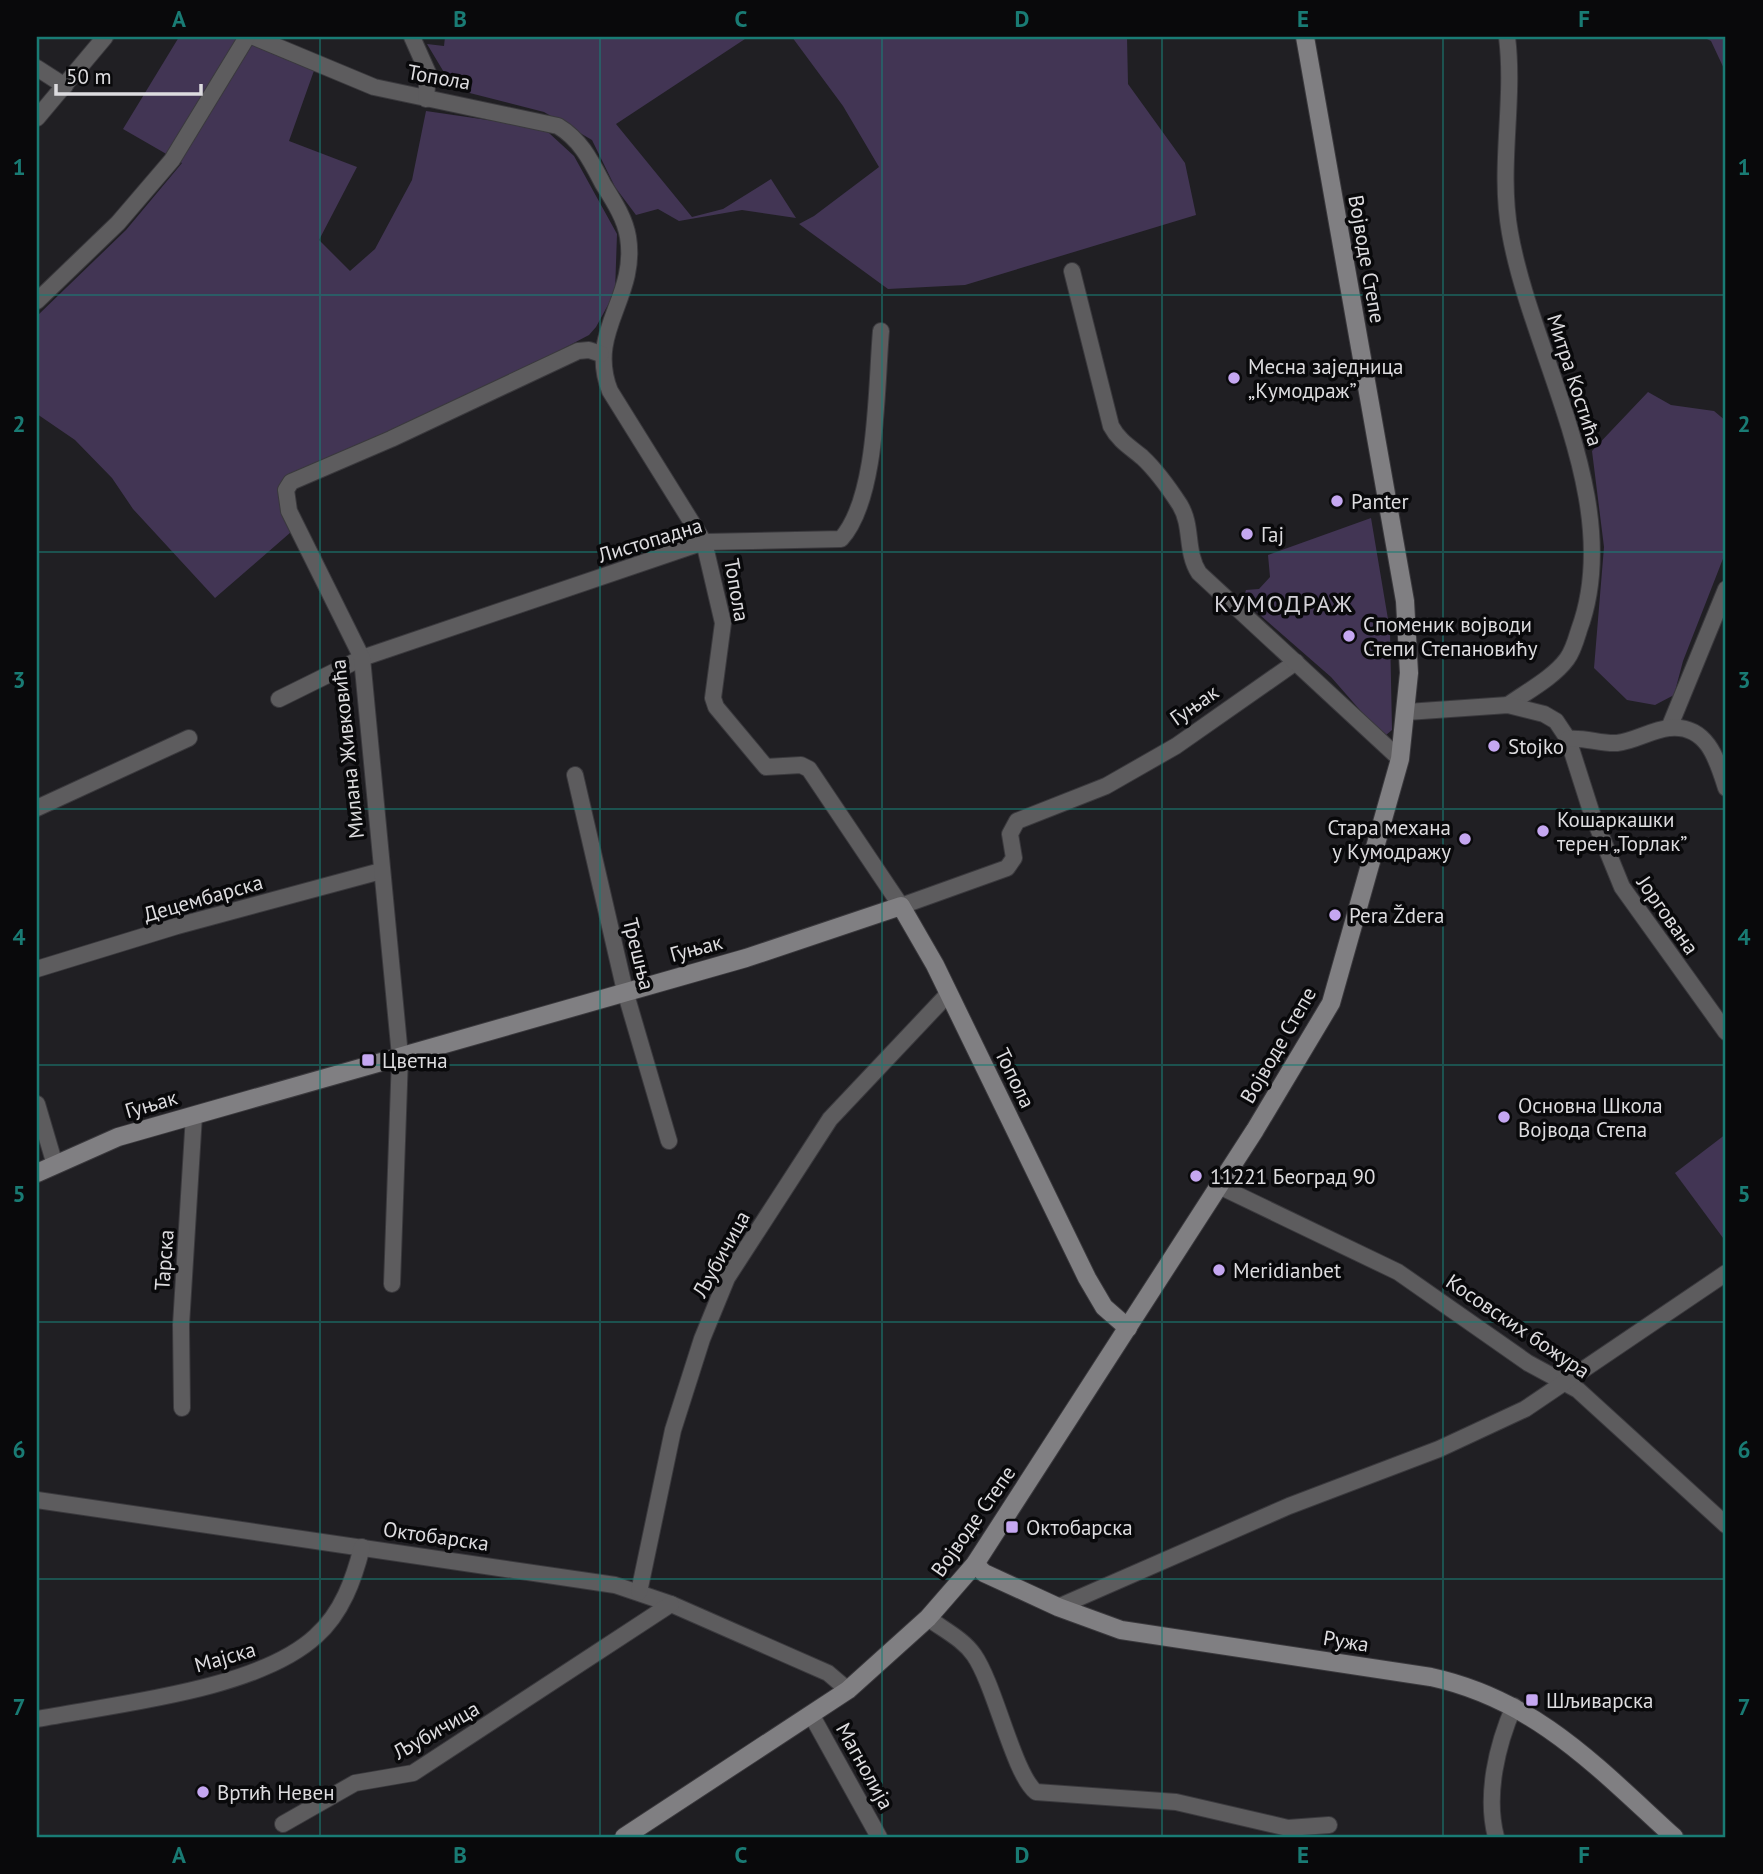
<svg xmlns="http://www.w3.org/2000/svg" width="1763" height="1874" viewBox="0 0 1763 1874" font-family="'PT Sans',sans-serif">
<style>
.green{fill:#423554}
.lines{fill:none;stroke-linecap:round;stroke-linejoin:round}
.street-casing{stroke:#3a393d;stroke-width:18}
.secondary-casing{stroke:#3a393d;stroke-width:20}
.street{stroke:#5d5c5e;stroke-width:16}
.secondary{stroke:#807f82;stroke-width:18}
.grid{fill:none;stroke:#197b74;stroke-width:2;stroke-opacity:0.55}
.poi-dot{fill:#c5a7f1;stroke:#09090b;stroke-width:2.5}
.labels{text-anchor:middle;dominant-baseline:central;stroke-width:7;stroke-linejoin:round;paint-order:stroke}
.street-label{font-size:21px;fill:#dddcdf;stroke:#09090b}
.poi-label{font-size:21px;fill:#dddcdf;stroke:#09090b;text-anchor:start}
.quarter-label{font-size:24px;letter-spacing:2px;fill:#d2d0d6;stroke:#09090b}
.neatline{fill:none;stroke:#197b74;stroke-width:2.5}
.grid-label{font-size:23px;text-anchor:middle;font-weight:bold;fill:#197b74}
</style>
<rect width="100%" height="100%" fill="#201f23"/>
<g class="green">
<polygon points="179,37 254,37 316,65 289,141 357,167 319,240 350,271 375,249 412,180 426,111 535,127 549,133 574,156 617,234 615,292 596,327 589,335 391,439 323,461 286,497 291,532 215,598 133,509 112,478 75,440 37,414 37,316 126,230 182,163 123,129"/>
<polygon points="445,37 748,37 616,124 692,217 723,209 771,179 796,218 742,210 679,221 658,209 636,215 615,187 592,140 544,112 454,89 427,44 444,46"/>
<polygon points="792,37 1127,37 1128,84 1185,163 1196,215 965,285 888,289 799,224 814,216 879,167 843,106"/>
<polygon points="1703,37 1726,37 1726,73 1711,41"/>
<polygon points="1648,392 1671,405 1714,411 1726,421 1726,551 1683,661 1674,695 1655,705 1627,700 1594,668 1604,547 1592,451"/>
<polygon points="1371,518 1390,631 1392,730 1386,735 1381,734 1331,677 1243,600 1246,590 1259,589 1270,577 1268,555"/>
<polygon points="1726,1134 1726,1242 1675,1173"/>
</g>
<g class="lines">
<defs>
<g id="street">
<path d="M254,37L374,87L558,126C581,140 591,161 603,184C613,200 625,218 628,237C638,298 586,331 610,391L704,542L723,623L713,698L716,707L766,767L801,765L809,769L901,906L1007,868L1014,858L1010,834L1017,821L1106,786L1176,746L1296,662"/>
<polyline points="412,37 428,73 426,99"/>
<path d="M1507,37C1515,102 1498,167 1510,233C1532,357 1626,503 1579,630C1576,640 1573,651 1567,659C1553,678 1526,692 1508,705"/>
<polyline points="37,68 65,86"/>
<polyline points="37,118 105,37"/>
<path d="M1072,271L1111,426C1119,441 1130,447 1142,457C1157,471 1169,488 1180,505C1193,527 1185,551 1199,573L1400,759"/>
<polyline points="37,301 118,223 172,160 247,37"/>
<path d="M279,699L362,658L704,542L841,539C878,498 876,387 881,331"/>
<polyline points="1407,712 1508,705 1544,714 1556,721 1568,739 1591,811 1622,887 1726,1032"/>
<polyline points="1669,728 1726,589"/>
<path d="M1568,739C1585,737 1600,744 1617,743C1635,741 1651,730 1669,728C1707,724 1717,759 1726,788"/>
<polyline points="575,775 625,991 669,1141"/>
<polyline points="37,808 189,738"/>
<polyline points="37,969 177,926 381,871"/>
<polyline points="37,1104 55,1165"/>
<polyline points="1219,1186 1398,1272 1528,1363 1578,1390 1726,1525"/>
<polyline points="392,1284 400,1056 362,658 289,511 286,490 291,482 391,439 578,351 589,350 601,354"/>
<polyline points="182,1408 181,1325 194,1115"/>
<polyline points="37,1500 615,1585 671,1604 828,1673 848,1690"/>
<polyline points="639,1592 673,1430 702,1339 727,1278 830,1119 949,993"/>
<polyline points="1058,1607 1289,1506 1439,1449 1525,1409 1726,1273"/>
<path d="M928,1618C944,1630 963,1639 974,1655C995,1685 1014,1775 1036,1792L1176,1802L1288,1828L1329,1825"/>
<polyline points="812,1716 879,1837"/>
<path d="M37,1719C116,1704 258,1690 316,1636C342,1613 354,1579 362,1547"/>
<polyline points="283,1824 355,1783 413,1773 671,1604"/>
<path d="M1496,1837C1485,1795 1497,1745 1514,1706"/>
</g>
<g id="secondary">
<polyline points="37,1173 118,1137 746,958 901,906 935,965 1087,1278 1104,1307 1128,1328"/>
<path d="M975,1564L984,1573L1058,1607L1121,1630L1431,1677C1536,1700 1597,1767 1674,1837"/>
<polyline points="624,1837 848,1690 928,1618 975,1564 1255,1130 1331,1003 1400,759 1409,673 1405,601 1305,37"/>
</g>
</defs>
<use href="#street" class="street-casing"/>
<use href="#secondary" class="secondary-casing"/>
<use href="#street" class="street"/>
<use href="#secondary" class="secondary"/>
</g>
<path class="grid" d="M320,37V1837M600,37V1837M882,37V1837M1162,37V1837M1443,37V1837M37,295H1726M37,552H1726M37,809H1726M37,1065H1726M37,1322H1726M37,1579H1726"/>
<g class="poi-dot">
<circle cx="1234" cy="378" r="7"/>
<circle cx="1337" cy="501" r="7"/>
<circle cx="1247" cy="534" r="7"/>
<circle cx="1349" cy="636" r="7"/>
<circle cx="1494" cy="746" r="7"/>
<circle cx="1543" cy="831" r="7"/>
<circle cx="1465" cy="839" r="7"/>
<circle cx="1335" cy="915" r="7"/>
<rect x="361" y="1053" width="14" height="14" rx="3.5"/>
<circle cx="1504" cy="1117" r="7"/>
<circle cx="1196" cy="1176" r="7"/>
<circle cx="1219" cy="1270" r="7"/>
<rect x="1005" y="1520" width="14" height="14" rx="3.5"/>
<rect x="1525" y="1693" width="14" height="14" rx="3.5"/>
<circle cx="203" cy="1792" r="7"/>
</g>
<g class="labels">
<g class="street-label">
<text transform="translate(439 77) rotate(10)">Топола</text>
<text transform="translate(1367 259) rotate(80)">Војводе Степе</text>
<text transform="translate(1575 380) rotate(72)">Митра Костића</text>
<text transform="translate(650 540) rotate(-17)">Листопадна</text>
<text transform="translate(737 590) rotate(80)">Топола</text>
<text transform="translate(1194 705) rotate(-35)">Гуњак</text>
<text transform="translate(347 749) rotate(-96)">Милана Живковића</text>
<text transform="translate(203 898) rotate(-16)">Децембарска</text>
<text transform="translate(1668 915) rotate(55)">Јоргована</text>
<text transform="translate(696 948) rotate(-15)">Гуњак</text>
<text transform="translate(639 954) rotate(76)">Трешња</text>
<text transform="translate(1278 1045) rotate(-60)">Војводе Степе</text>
<text transform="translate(1015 1078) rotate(64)">Топола</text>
<text transform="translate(151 1104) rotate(-16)">Гуњак</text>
<text transform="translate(721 1254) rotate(-61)">Љубичица</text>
<text transform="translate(164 1260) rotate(-86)">Тарска</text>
<text transform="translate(1518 1326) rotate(34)">Косовских божура</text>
<text transform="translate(973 1521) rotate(-55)">Војводе Степе</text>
<text transform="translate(436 1536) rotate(8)">Октобарска</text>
<text transform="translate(1346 1641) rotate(9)">Ружа</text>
<text transform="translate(225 1657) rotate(-16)">Мајска</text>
<text transform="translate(436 1730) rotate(-30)">Љубичица</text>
<text transform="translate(865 1766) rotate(61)">Магнолија</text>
</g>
<g class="poi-label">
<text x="1248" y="366">Месна заједница<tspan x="1248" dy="24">„Кумодраж”</tspan></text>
<text x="1351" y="501">Panter</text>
<text x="1261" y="534">Гај</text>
<text x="1363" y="624">Споменик војводи<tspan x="1363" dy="24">Степи Степановићу</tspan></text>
<text x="1508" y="746">Stojko</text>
<text x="1557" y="819">Кошаркашки<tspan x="1557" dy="24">терен „Торлак”</tspan></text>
<text x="1451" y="827" text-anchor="end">Стара механа<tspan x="1451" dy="24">у Кумодражу</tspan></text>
<text x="1349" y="915">Pera Ždera</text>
<text x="382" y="1060">Цветна</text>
<text x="1518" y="1105">Основна Школа<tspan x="1518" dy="24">Војвода Степа</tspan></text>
<text x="1210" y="1176">11221 Београд 90</text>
<text x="1233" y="1270">Meridianbet</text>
<text x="1026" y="1527">Октобарска</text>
<text x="1546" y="1700">Шљиварска</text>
<text x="217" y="1792">Вртић Невен</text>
</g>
<g class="quarter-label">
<text x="1284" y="603">КУМОДРАЖ</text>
</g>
</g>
<rect width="1763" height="1874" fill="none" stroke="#09090b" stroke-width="77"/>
<path d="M56 84v10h145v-10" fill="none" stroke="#dddcdf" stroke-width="3.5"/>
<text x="66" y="84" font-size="21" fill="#dddcdf" stroke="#09090b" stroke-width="5" paint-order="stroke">50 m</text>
<rect x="38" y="38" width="1686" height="1798" class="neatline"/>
<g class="grid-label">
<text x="179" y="27">A</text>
<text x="460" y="27">B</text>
<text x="741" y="27">C</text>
<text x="1022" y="27">D</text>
<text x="1303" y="27">E</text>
<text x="1584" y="27">F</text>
<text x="19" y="175">1</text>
<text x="1744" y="175">1</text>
<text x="19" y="432">2</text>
<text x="1744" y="432">2</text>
<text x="19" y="688">3</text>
<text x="1744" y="688">3</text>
<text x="19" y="945">4</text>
<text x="1744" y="945">4</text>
<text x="19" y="1202">5</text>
<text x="1744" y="1202">5</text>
<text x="19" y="1458">6</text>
<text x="1744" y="1458">6</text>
<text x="19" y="1715">7</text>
<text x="1744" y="1715">7</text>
<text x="179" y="1863">A</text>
<text x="460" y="1863">B</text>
<text x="741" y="1863">C</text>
<text x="1022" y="1863">D</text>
<text x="1303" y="1863">E</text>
<text x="1584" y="1863">F</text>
</g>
</svg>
